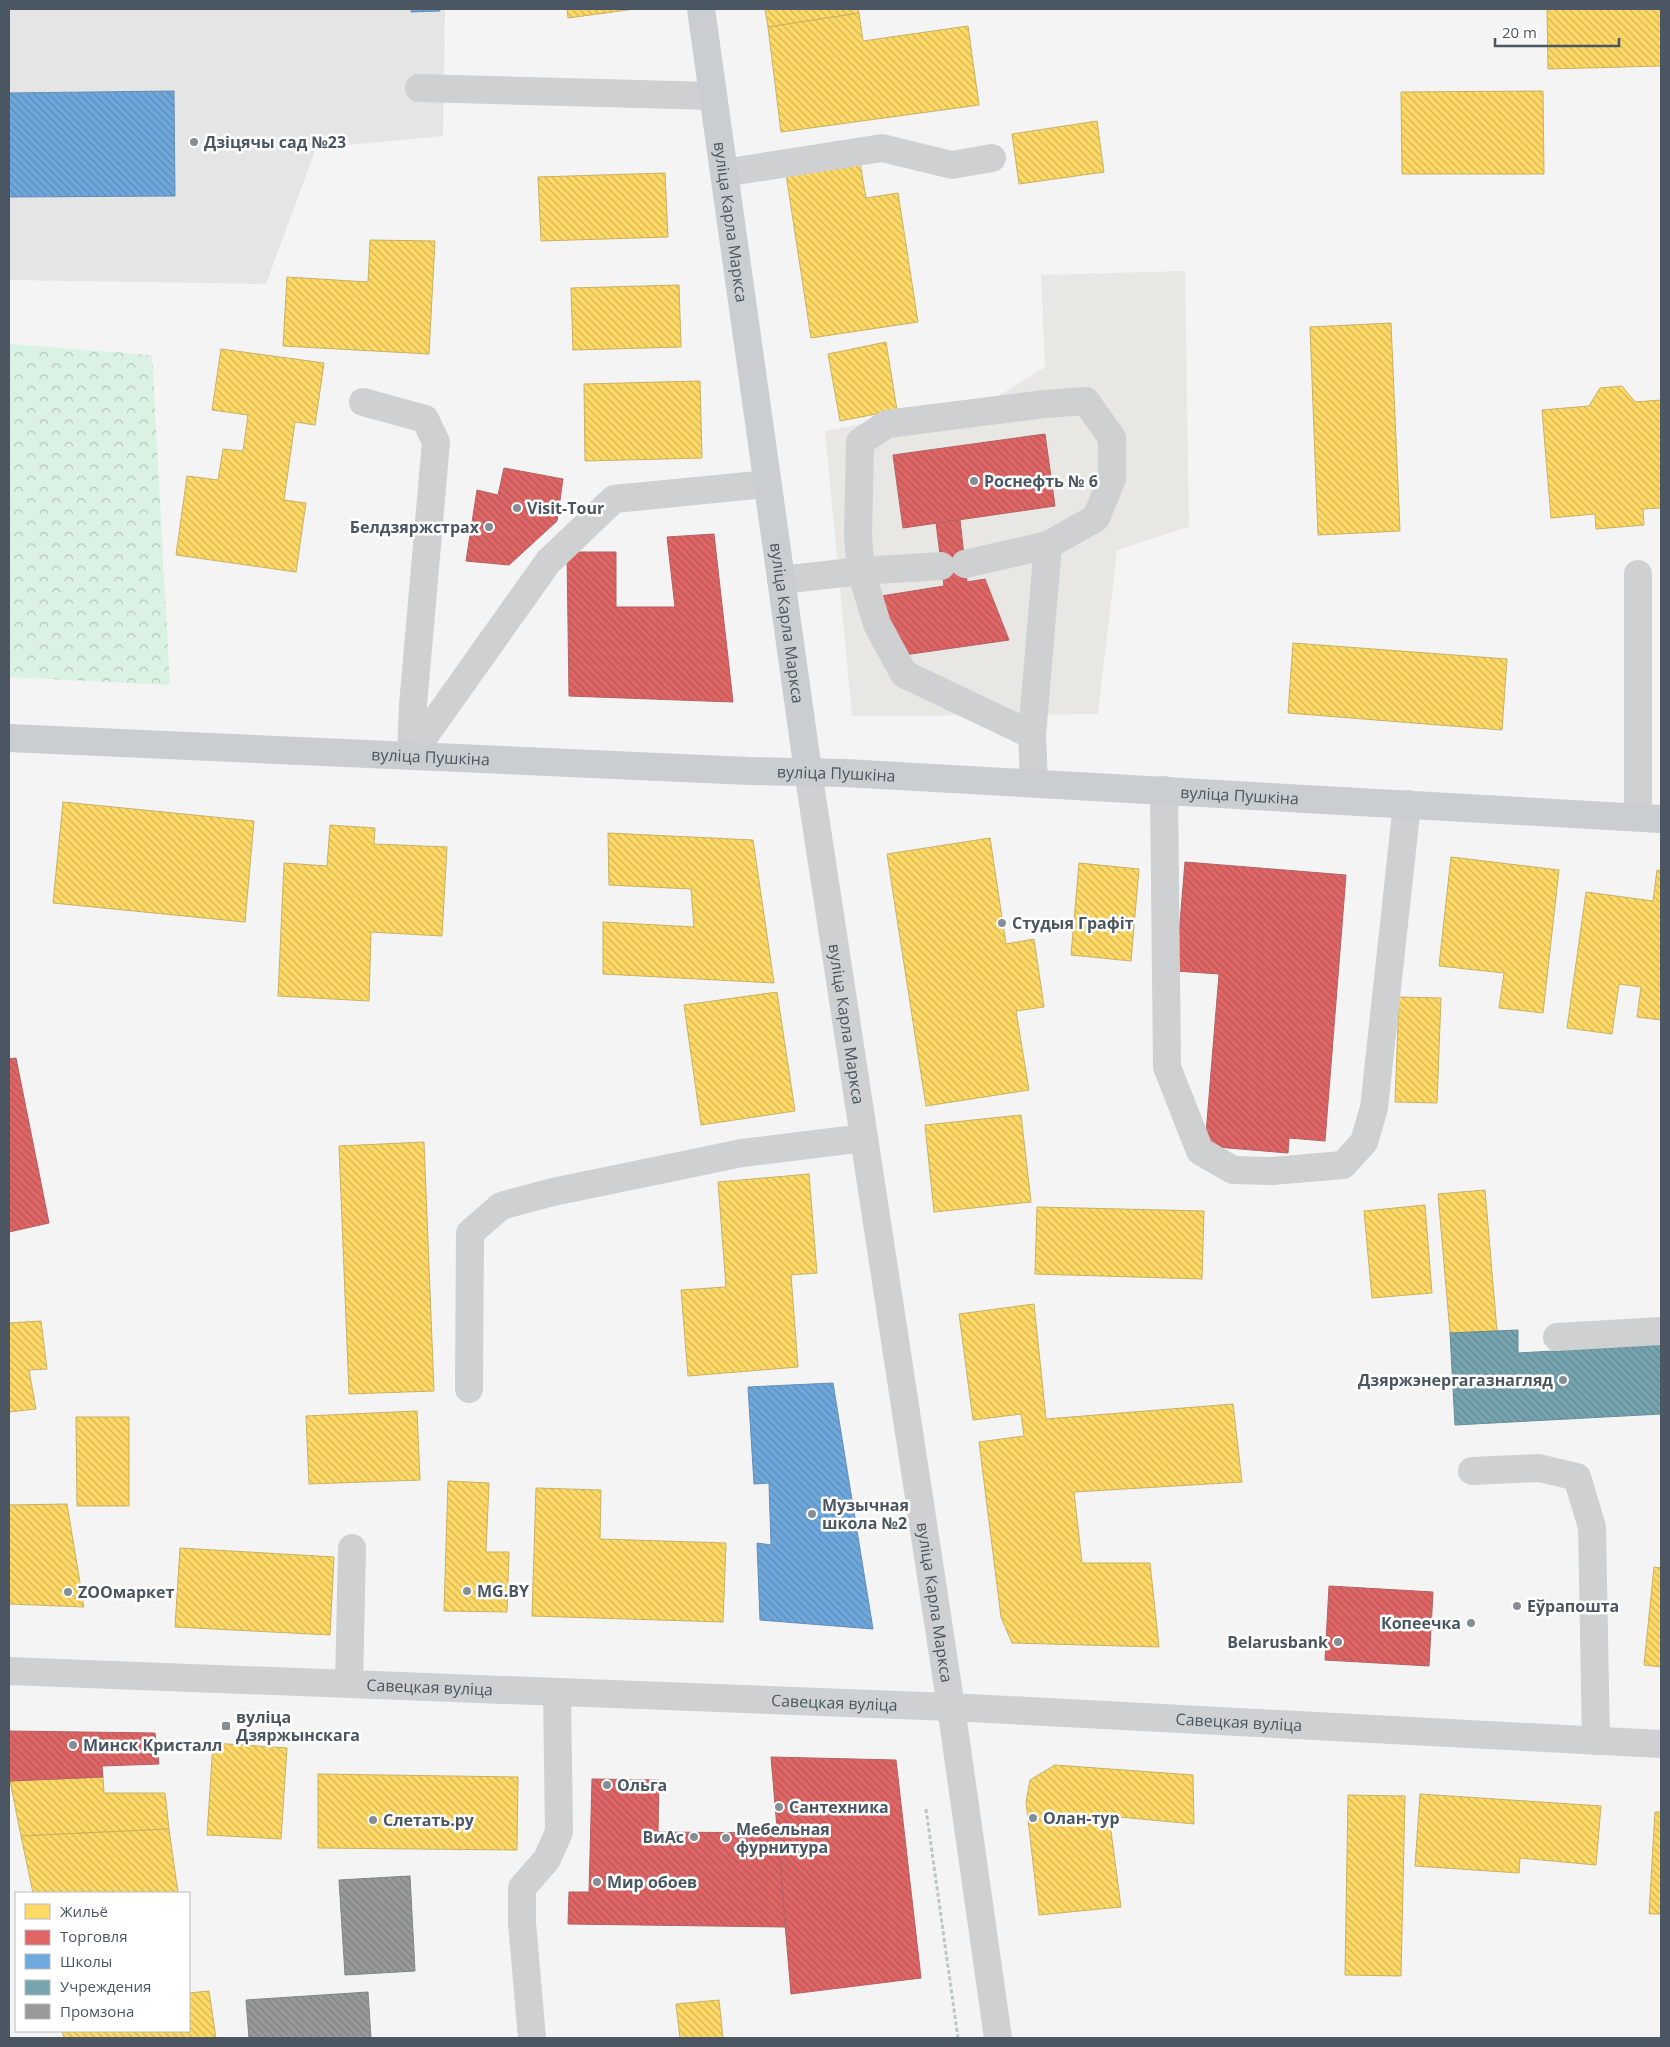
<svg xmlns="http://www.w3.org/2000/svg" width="1670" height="2047" viewBox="0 0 1670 2047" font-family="'Open Sans',sans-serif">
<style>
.commercial{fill:#e8e7e3}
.education{fill:#e6e5e6}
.park{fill:url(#park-crowns)}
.homes{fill:url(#homes-back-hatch);stroke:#c9b264}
.shops{fill:url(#shops-back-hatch);stroke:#b36164}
.schools{fill:url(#schools-back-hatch);stroke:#648fb7}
.public{fill:url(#public-back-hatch);stroke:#698d98}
.industry{fill:url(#industry-back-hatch);stroke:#818588}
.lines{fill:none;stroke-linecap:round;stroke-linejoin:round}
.path{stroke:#bcc7c4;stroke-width:3;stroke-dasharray:4 2.5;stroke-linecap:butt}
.minor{stroke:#ced0d2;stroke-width:28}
.major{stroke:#caced1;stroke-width:28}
.poi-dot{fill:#868d94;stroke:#fff;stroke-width:2}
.labels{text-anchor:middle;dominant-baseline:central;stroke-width:5;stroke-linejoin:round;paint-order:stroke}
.poi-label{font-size:16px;font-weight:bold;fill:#4a5661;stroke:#fff;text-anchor:start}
.street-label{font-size:16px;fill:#4a5661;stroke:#fff}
</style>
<defs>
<pattern id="park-crowns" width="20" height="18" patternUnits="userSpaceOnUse" patternTransform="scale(1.25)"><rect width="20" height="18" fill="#d9f2e3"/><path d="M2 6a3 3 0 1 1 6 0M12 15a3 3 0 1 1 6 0" fill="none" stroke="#b2c7bb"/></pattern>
<pattern id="homes-back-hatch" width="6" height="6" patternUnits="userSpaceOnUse" patternTransform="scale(1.25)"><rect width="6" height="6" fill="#ffd966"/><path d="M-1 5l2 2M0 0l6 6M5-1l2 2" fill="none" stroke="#d0b357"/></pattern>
<pattern id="shops-back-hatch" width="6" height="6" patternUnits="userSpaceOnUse" patternTransform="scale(1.25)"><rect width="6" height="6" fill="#e06666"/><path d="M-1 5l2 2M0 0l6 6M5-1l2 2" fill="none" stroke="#b85757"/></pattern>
<pattern id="schools-back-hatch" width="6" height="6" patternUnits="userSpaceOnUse" patternTransform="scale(1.25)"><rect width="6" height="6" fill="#6fa8dc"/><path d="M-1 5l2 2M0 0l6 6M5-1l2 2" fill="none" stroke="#5d8cb6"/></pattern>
<pattern id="public-back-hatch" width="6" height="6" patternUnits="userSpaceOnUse" patternTransform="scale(1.25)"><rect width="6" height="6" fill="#76a5af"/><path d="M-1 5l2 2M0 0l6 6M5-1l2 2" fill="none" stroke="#638992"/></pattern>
<pattern id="industry-back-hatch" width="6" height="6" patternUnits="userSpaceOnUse" patternTransform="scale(1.25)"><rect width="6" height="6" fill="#999"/><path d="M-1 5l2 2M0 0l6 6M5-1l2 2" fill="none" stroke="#7f8080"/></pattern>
</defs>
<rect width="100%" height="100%" fill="#f4f4f4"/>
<polygon class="commercial" points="1185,271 1189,527 1117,550 1098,714 852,716 825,431 995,398 1045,367 1041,275"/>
<polygon class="education" points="9,9 445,9 443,136 316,148 266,284 9,280"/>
<polygon class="park" points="9,344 152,355 170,685 9,677"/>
<g class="homes">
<polygon points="567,9 635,9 568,18"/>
<polygon points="765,9 858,9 859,13 768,27"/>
<polygon points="1547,9 1661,9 1661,66 1548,69"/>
<polygon points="859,13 863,41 968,26 979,105 781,132 768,27"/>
<polygon points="1543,91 1544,174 1402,174 1401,92"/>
<polygon points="1097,121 1104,172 1019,184 1012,134"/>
<polygon points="860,163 866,198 898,193 918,322 811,338 786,174"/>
<polygon points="665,173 668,237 541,241 538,177"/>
<polygon points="370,240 435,241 429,354 283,346 287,277 368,282"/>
<polygon points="679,285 681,347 573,350 571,288"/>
<polygon points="1391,323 1400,531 1318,535 1310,327"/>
<polygon points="886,342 897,410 840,421 828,354"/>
<polygon points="221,349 324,363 315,425 295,422 284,500 306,503 296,572 176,555 187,476 218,480 223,449 243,451 248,415 212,410"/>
<polygon points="700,381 702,458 585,461 584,384"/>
<polygon points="1622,386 1635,402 1661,400 1661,508 1643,509 1644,525 1596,529 1595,514 1551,518 1542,410 1589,406 1600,388"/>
<polygon points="1293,643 1507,659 1502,730 1288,713"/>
<polygon points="63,802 254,821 245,922 53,903"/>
<polygon points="330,825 375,828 374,844 447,847 442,936 371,932 369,1001 278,996 284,863 327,866"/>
<polygon points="608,833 753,840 774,983 603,974 603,922 694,927 691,889 609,885"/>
<polygon points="990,838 1006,944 1034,939 1044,1007 1016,1011 1029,1090 926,1106 887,854"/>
<polygon points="1451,857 1559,870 1543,1013 1499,1008 1504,973 1439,966"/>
<polygon points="1079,863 1139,869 1131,961 1071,955"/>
<polygon points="1657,870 1661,871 1661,1020 1637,1017 1641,987 1619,984 1612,1034 1567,1028 1586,892 1653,901"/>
<polygon points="777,992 795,1111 701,1125 684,1005"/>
<polygon points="1399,997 1441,998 1437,1103 1395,1102"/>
<polygon points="1021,1115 1031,1202 934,1212 925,1125"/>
<polygon points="424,1142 434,1391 349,1394 339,1146"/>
<polygon points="809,1174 817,1273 791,1275 798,1367 688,1376 681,1290 726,1287 718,1182"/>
<polygon points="1485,1190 1497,1331 1450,1333 1438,1194"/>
<polygon points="1425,1205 1432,1293 1372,1298 1364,1211"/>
<polygon points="1037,1207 1204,1211 1202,1279 1035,1274"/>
<polygon points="1034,1304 1046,1419 1233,1404 1242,1482 1074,1492 1082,1563 1150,1563 1159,1647 1012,1643 1001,1617 979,1442 1024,1436 1021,1414 973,1420 959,1314"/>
<polygon points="41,1321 47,1369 29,1370 36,1409 9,1412 9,1323"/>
<polygon points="417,1411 420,1480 309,1484 306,1416"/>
<polygon points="76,1417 129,1417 129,1506 77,1506"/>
<polygon points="448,1481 489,1483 486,1552 509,1552 507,1612 444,1611"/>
<polygon points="536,1488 601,1490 600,1539 726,1543 723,1622 532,1616"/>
<polygon points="67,1504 84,1607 9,1604 9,1505"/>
<polygon points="180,1548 334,1557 330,1635 175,1627"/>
<polygon points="1654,1567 1661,1568 1661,1667 1644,1665"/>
<polygon points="213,1743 287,1748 281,1839 207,1835"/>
<polygon points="1055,1765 1193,1775 1194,1824 1109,1816 1121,1907 1039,1915 1026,1802 1030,1780"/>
<polygon points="318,1774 518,1777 517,1850 318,1848"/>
<polygon points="103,1777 104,1793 165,1793 169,1829 21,1836 10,1781"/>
<polygon points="1420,1794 1601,1806 1596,1865 1520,1858 1519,1873 1415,1866"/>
<polygon points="1348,1795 1405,1796 1401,1976 1345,1975"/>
<polygon points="1655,1812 1661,1812 1661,1914 1649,1914"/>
<polygon points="169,1829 178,1893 33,1893 21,1836"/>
<polygon points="209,1991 216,2038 64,2038 62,2031 189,2031 189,1993"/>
<polygon points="719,2000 723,2038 680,2038 676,2004"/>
</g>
<g class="shops">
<polygon points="1045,434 1055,506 903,528 893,455"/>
<polygon points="504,468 563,479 557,521 509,565 466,561 477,490 498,495"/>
<polygon points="960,520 967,582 985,579 1009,640 904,655 875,597 944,586 936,523"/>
<polygon points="714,534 733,702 569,696 567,552 616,552 616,607 675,607 667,537"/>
<polygon points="1185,862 1346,875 1325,1141 1289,1138 1288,1153 1205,1146 1219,974 1176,971"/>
<polygon points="16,1058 49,1223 9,1232 9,1059"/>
<polygon points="1329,1586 1433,1592 1429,1666 1325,1660"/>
<polygon points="9,1731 155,1733 159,1764 102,1766 103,1777 10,1781"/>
<polygon points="771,1757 896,1760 921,1978 791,1994"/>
<polygon points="592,1779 659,1780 658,1832 778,1833 785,1927 568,1924 569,1892 589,1892"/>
</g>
<g class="schools">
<polygon points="411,9 440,9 440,11 411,12"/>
<polygon points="174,91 175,196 9,197 9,93"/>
<polygon points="833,1383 873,1629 760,1620 757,1543 771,1545 769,1483 754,1484 748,1387"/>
</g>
<polygon class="public" points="1518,1330 1518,1353 1661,1345 1661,1414 1455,1425 1450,1333"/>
<g class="industry">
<polygon points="410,1876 415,1971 345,1975 339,1880"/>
<polygon points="368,1992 371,2038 249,2038 246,2000"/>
</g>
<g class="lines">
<polyline class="path" points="926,1809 958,2038"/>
<g class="minor">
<polyline points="419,88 713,96"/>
<polyline points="724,173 882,148 952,165 992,158"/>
<polyline points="363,402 425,419 436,442 413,705 411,755"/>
<polyline points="965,564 1048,545 1032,735 1034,782"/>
<polyline points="781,580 861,571 941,566"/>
<polyline points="1032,735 904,674 877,624 861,571 858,536 860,442 887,424 1045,404 1086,401 1112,438 1112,479 1096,518 1048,545"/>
<polyline points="411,755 548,562 614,499 767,484"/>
<path id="s1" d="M808,771L951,1707L998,2038"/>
<polyline points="1164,790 1167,1067 1200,1151 1233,1170 1272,1171 1343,1165 1364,1142 1374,1108 1407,804"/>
<polyline points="1638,817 1638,574"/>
<polyline points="1557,1337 1661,1331"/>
<polyline points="469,1389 470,1233 501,1206 553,1192 742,1153 864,1138"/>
<polyline points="1472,1471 1539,1468 1577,1477 1592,1527 1596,1741"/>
<path id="s2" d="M9,1671L951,1707L1661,1744"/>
<polyline points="349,1684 352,1548"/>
<polyline points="532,2038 522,1923 522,1888 547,1859 559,1832 557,1692"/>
</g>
<g class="major">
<path id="s3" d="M701,9L808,771"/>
<path id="s4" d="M9,738L749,771L845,773L1661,819"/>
</g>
</g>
<g class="poi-dot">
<circle cx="194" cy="142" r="5"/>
<circle cx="974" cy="481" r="5"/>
<circle cx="517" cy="508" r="5"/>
<circle cx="489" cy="527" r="5"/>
<circle cx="1002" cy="923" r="5"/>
<circle cx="1563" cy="1380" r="5"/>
<circle cx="812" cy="1514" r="5"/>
<circle cx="467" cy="1591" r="5"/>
<circle cx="68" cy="1592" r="5"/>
<circle cx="1517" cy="1606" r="5"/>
<circle cx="1471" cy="1623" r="5"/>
<circle cx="1338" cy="1642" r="5"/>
<rect x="221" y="1721" width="10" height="10" rx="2.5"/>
<circle cx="73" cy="1745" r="5"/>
<circle cx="607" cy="1785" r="5"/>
<circle cx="779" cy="1807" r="5"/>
<circle cx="1033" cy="1818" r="5"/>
<circle cx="373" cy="1820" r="5"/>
<circle cx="694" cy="1837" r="5"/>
<circle cx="726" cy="1838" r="5"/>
<circle cx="597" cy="1882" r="5"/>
</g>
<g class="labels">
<g class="poi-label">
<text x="204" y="142">Дзіцячы сад №23</text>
<text x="984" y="481">Роснефть № 6</text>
<text x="527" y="508">Visit-Tour</text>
<text x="479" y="527" text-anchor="end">Белдзяржстрах</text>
<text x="1012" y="923">Студыя Графіт</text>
<text x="1553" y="1380" text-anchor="end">Дзяржэнергагазнагляд</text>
<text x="822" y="1505">Музычная<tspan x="822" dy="18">школа №2</tspan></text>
<text x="477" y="1591">MG.BY</text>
<text x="78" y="1592">ZOOмаркет</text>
<text x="1527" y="1606">Еўрапошта</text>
<text x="1461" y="1623" text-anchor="end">Копеечка</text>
<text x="1328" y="1642" text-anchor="end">Belarusbank</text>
<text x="236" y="1717">вуліца<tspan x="236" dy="18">Дзяржынскага</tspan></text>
<text x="83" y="1745">Минск Кристалл</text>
<text x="617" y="1785">Ольга</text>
<text x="789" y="1807">Сантехника</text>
<text x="1043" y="1818">Олан-тур</text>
<text x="383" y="1820">Слетать.ру</text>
<text x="736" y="1829">Мебельная<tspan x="736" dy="18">фурнитура</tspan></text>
<text x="684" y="1837" text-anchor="end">ВиАс</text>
<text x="607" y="1882">Мир обоев</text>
</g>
<g class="street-label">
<text stroke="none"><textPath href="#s3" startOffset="215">вуліца Карла Маркса</textPath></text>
<text stroke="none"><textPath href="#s3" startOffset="620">вуліца Карла Маркса</textPath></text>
<text stroke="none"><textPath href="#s4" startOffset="422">вуліца Пушкіна</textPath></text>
<text stroke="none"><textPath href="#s4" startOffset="828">вуліца Пушкіна</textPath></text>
<text stroke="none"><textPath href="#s4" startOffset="1232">вуліца Пушкіна</textPath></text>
<text stroke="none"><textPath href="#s1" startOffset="256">вуліца Карла Маркса</textPath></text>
<text stroke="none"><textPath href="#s1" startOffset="841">вуліца Карла Маркса</textPath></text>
<text stroke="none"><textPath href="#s2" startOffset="421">Савецкая вуліца</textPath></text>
<text stroke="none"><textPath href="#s2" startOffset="826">Савецкая вуліца</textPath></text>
<text stroke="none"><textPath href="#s2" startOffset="1231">Савецкая вуліца</textPath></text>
</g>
</g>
<rect width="1670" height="2047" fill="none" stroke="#4a5661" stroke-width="20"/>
<rect x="15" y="1892" width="175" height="140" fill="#ffffff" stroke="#b7bbc0"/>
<rect x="25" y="1904" width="25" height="15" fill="#ffd966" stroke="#b7bbc0"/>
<text x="60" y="1917" font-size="15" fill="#4a5661">Жильё</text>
<rect x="25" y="1930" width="25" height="15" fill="#e06666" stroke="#b7bbc0"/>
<text x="60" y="1942" font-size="15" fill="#4a5661">Торговля</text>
<rect x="25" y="1954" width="25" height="15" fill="#6fa8dc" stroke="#b7bbc0"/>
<text x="60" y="1967" font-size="15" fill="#4a5661">Школы</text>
<rect x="25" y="1980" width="25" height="15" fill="#76a5af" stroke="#b7bbc0"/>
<text x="60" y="1992" font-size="15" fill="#4a5661">Учреждения</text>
<rect x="25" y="2004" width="25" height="15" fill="#999999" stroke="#b7bbc0"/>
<text x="60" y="2017" font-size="15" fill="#4a5661">Промзона</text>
<path d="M1495 38v8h124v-8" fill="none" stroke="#4a5661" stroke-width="2.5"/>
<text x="1502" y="38" font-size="15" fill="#4a5661" stroke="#ffffff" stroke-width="4" paint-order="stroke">20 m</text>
</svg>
